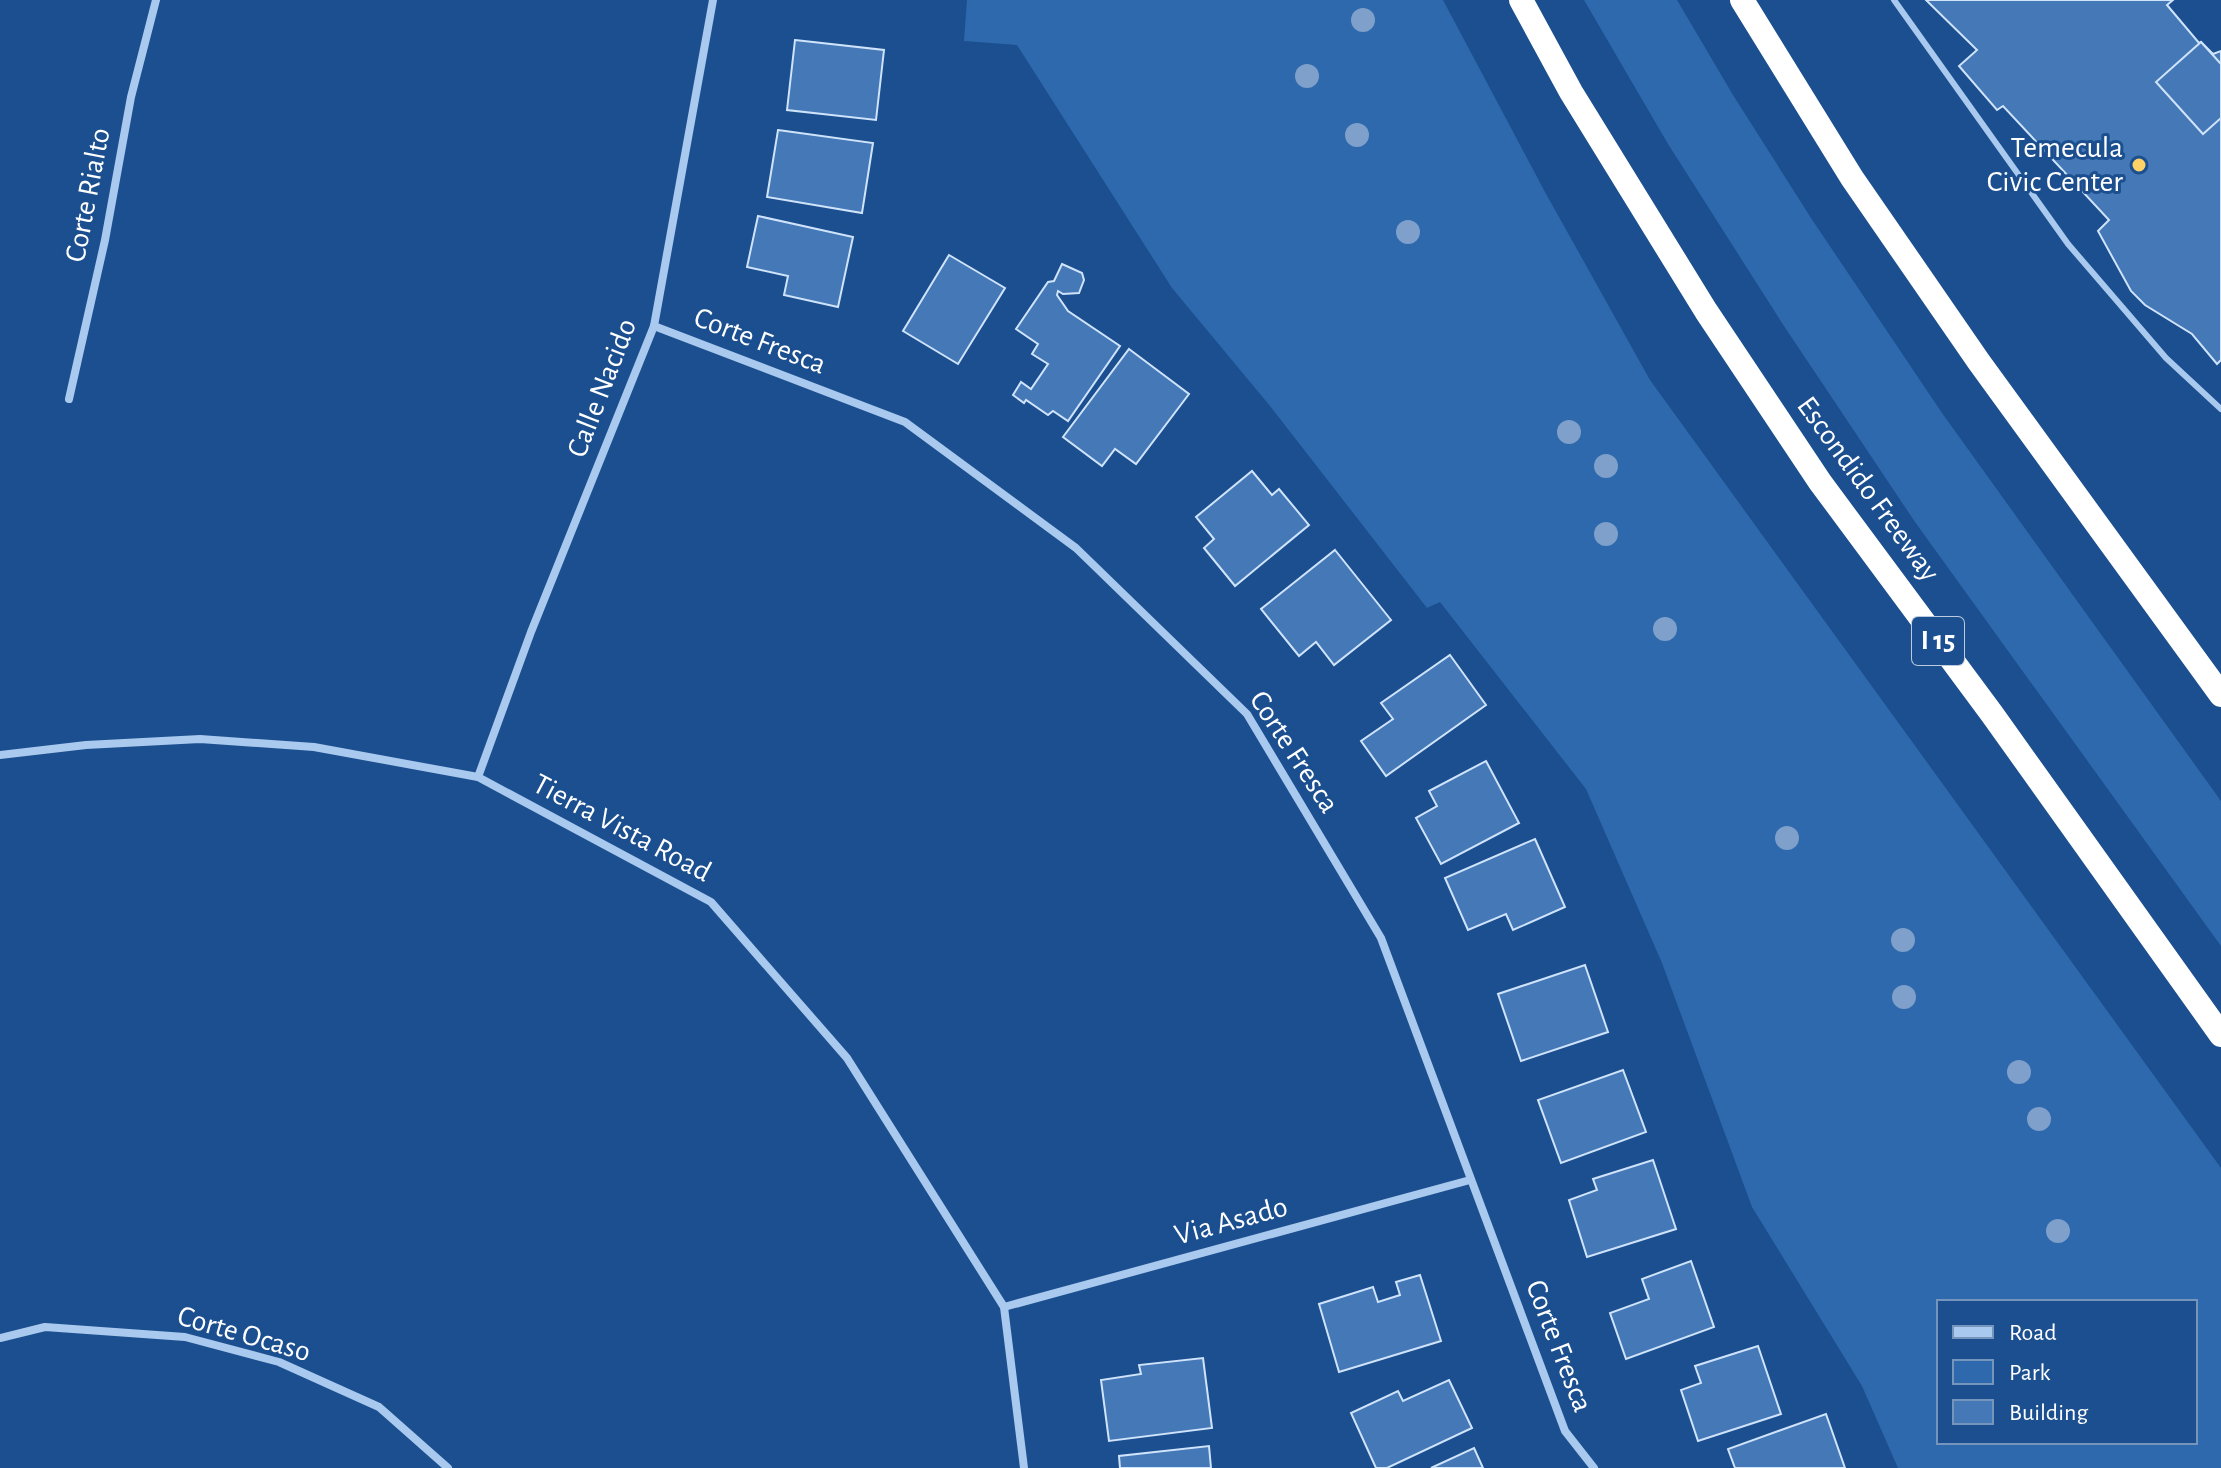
<svg xmlns="http://www.w3.org/2000/svg" width="2221" height="1468" viewBox="0 0 2221 1468" font-family="'Alegreya Sans',sans-serif">
<style>
.green{fill:#2e69ad;fill-rule:evenodd}
.building{fill:#4478b7;stroke:#cfe3fa;stroke-width:2}
.lines{fill:none;stroke-linecap:round;stroke-linejoin:round}
.service{stroke:#a9c9ee;stroke-width:6}
.minor{stroke:#a9c9ee;stroke-width:8}
.motorway{stroke:#fff;stroke-width:24}
.tree{fill:#7ea0ca}
.poi-dot{fill:#ffd166;stroke:#1b4f8f;stroke-width:3}
.labels{text-anchor:middle;dominant-baseline:central;stroke-width:6;stroke-linejoin:round;paint-order:stroke}
.shield{fill:#1b4f8f;stroke:#bbcadd;stroke-width:2}
.shield-label{font-size:28px;font-weight:bold;fill:#fff}
.poi-label{font-size:30px;fill:#fff;stroke:#1b4f8f;text-anchor:end}
.street-label{font-size:30px;fill:#fff;stroke:#1b4f8f}
</style>
<rect width="100%" height="100%" fill="#1b4f8f"/>
<g class="green">
<path d="M967,0H1443L1545,192L1650,380L2221,1168V1468H1898L1862,1386L1752,1207L1662,963L1586,789L1440,602L1427,608L1270,406L1172,288L1017,45L964,41ZM2195,1302V1442H1939V1302Z"/>
<polygon points="1584,0 1677,0 1733,95 1811,218 1942,413 2221,801 2221,946 1915,522 1782,323 1668,144"/>
</g>
<g class="building">
<polygon points="1926,0 2173,0 2167,5 2199,43 2201,42 2213,54 2221,51 2221,360 2217,364 2192,334 2145,305 2131,291 2098,231 2109,220 2003,106 1997,110 1959,66 1977,50"/>
<polygon points="795,40 884,50 876,120 787,110"/>
<polygon points="2201,42 2221,64 2221,118 2203,134 2156,82"/>
<polygon points="778,130 873,143 862,213 767,197"/>
<polygon points="758,216 853,237 838,307 784,295 788,276 747,267"/>
<polygon points="949,255 1005,288 958,364 903,331"/>
<polygon points="1062,264 1082,273 1084,280 1079,293 1063,294 1058,291 1057,295 1068,311 1120,346 1068,421 1053,411 1048,415 1026,400 1024,403 1013,395 1021,382 1031,389 1048,364 1032,354 1038,344 1016,329 1048,282 1054,281"/>
<polygon points="1129,349 1189,394 1136,464 1115,449 1102,466 1063,437"/>
<polygon points="1252,471 1272,495 1279,489 1309,525 1235,586 1204,548 1214,539 1196,517"/>
<polygon points="1335,550 1391,620 1334,665 1316,642 1299,656 1261,609"/>
<polygon points="1450,655 1486,705 1386,776 1361,741 1393,719 1381,703"/>
<polygon points="1486,761 1519,823 1441,864 1416,818 1437,806 1429,791"/>
<polygon points="1535,839 1565,907 1513,930 1506,914 1468,930 1445,878"/>
<polygon points="1585,965 1608,1032 1521,1061 1498,994"/>
<polygon points="1623,1070 1646,1132 1561,1163 1538,1100"/>
<polygon points="1653,1160 1676,1229 1587,1257 1569,1200 1597,1190 1593,1179"/>
<polygon points="1691,1261 1714,1327 1626,1359 1610,1313 1649,1299 1642,1279"/>
<polygon points="1420,1275 1441,1341 1339,1372 1319,1304 1373,1287 1378,1302 1400,1295 1396,1282"/>
<polygon points="1758,1346 1781,1414 1698,1441 1681,1390 1701,1383 1695,1366"/>
<polygon points="1203,1358 1212,1428 1109,1441 1101,1380 1141,1374 1139,1365"/>
<polygon points="1449,1380 1472,1428 1387,1468 1376,1468 1351,1413 1398,1391 1403,1401"/>
<polygon points="1826,1414 1845,1468 1735,1468 1728,1449"/>
<polygon points="1209,1446 1211,1468 1120,1468 1119,1456"/>
<polygon points="1474,1448 1483,1468 1431,1468"/>
</g>
<g class="lines">
<polyline class="service" points="1894,0 2068,244 2166,358 2221,409"/>
<g class="minor">
<polyline points="654,326 905,422 1076,548 1247,714 1381,938 1565,1431 1594,1468"/>
<polyline points="69,399 105,240 131,97 156,0"/>
<polyline points="0,755 86,745 200,739 314,747 478,777 711,902 847,1058 1004,1307 1024,1468"/>
<polyline points="478,777 531,632 654,326 713,0"/>
<polyline points="1004,1307 1470,1180"/>
<polyline points="0,1338 45,1327 185,1337 279,1362 379,1407 448,1468"/>
</g>
<g class="motorway">
<polyline points="1521,0 1571,92 1706,311 1820,482 1992,714 2221,1035"/>
<polyline points="1742,0 1852,178 1979,362 2221,695"/>
</g>
</g>
<g class="tree">
<circle cx="1363" cy="20" r="12"/>
<circle cx="1307" cy="76" r="12"/>
<circle cx="1357" cy="135" r="12"/>
<circle cx="1408" cy="232" r="12"/>
<circle cx="1569" cy="432" r="12"/>
<circle cx="1606" cy="466" r="12"/>
<circle cx="1606" cy="534" r="12"/>
<circle cx="1665" cy="629" r="12"/>
<circle cx="1787" cy="838" r="12"/>
<circle cx="1903" cy="940" r="12"/>
<circle cx="1904" cy="997" r="12"/>
<circle cx="2019" cy="1072" r="12"/>
<circle cx="2039" cy="1119" r="12"/>
<circle cx="2058" cy="1231" r="12"/>
</g>
<circle class="poi-dot" cx="2139" cy="165" r="8"/>
<g class="labels">
<rect class="shield" x="1912" y="617" width="52" height="48" rx="6"/>
<g class="shield-label">
<text x="1938" y="641">I 15</text>
</g>
<g class="poi-label">
<text x="2123" y="148">Temecula<tspan x="2123" dy="34">Civic Center</tspan></text>
</g>
<g class="street-label">
<text transform="translate(88 195) rotate(-79)">Corte Rialto</text>
<text transform="translate(760 341) rotate(21)">Corte Fresca</text>
<text transform="translate(602 388) rotate(-69)">Calle Nacido</text>
<text transform="translate(1868 489) rotate(54)">Escondido Freeway</text>
<text transform="translate(1294 752) rotate(57)">Corte Fresca</text>
<text transform="translate(622 828) rotate(28)">Tierra Vista Road</text>
<text transform="translate(1231 1221) rotate(-15)">Via Asado</text>
<text transform="translate(244 1334) rotate(16)">Corte Ocaso</text>
<text transform="translate(1559 1346) rotate(69)">Corte Fresca</text>
</g>
</g>
<rect x="1937" y="1300" width="260" height="144" fill="#1b4f8f" stroke="#7695bc" stroke-width="2"/>
<rect x="1953" y="1326" width="40" height="12" fill="#a9c9ee" stroke="#7695bc" stroke-width="2"/>
<text x="2009" y="1340" font-size="24" fill="#ffffff">Road</text>
<rect x="1953" y="1360" width="40" height="24" fill="#2e69ad" stroke="#7695bc" stroke-width="2"/>
<text x="2009" y="1380" font-size="24" fill="#ffffff">Park</text>
<rect x="1953" y="1400" width="40" height="24" fill="#4478b7" stroke="#7695bc" stroke-width="2"/>
<text x="2009" y="1420" font-size="24" fill="#ffffff">Building</text>
</svg>
